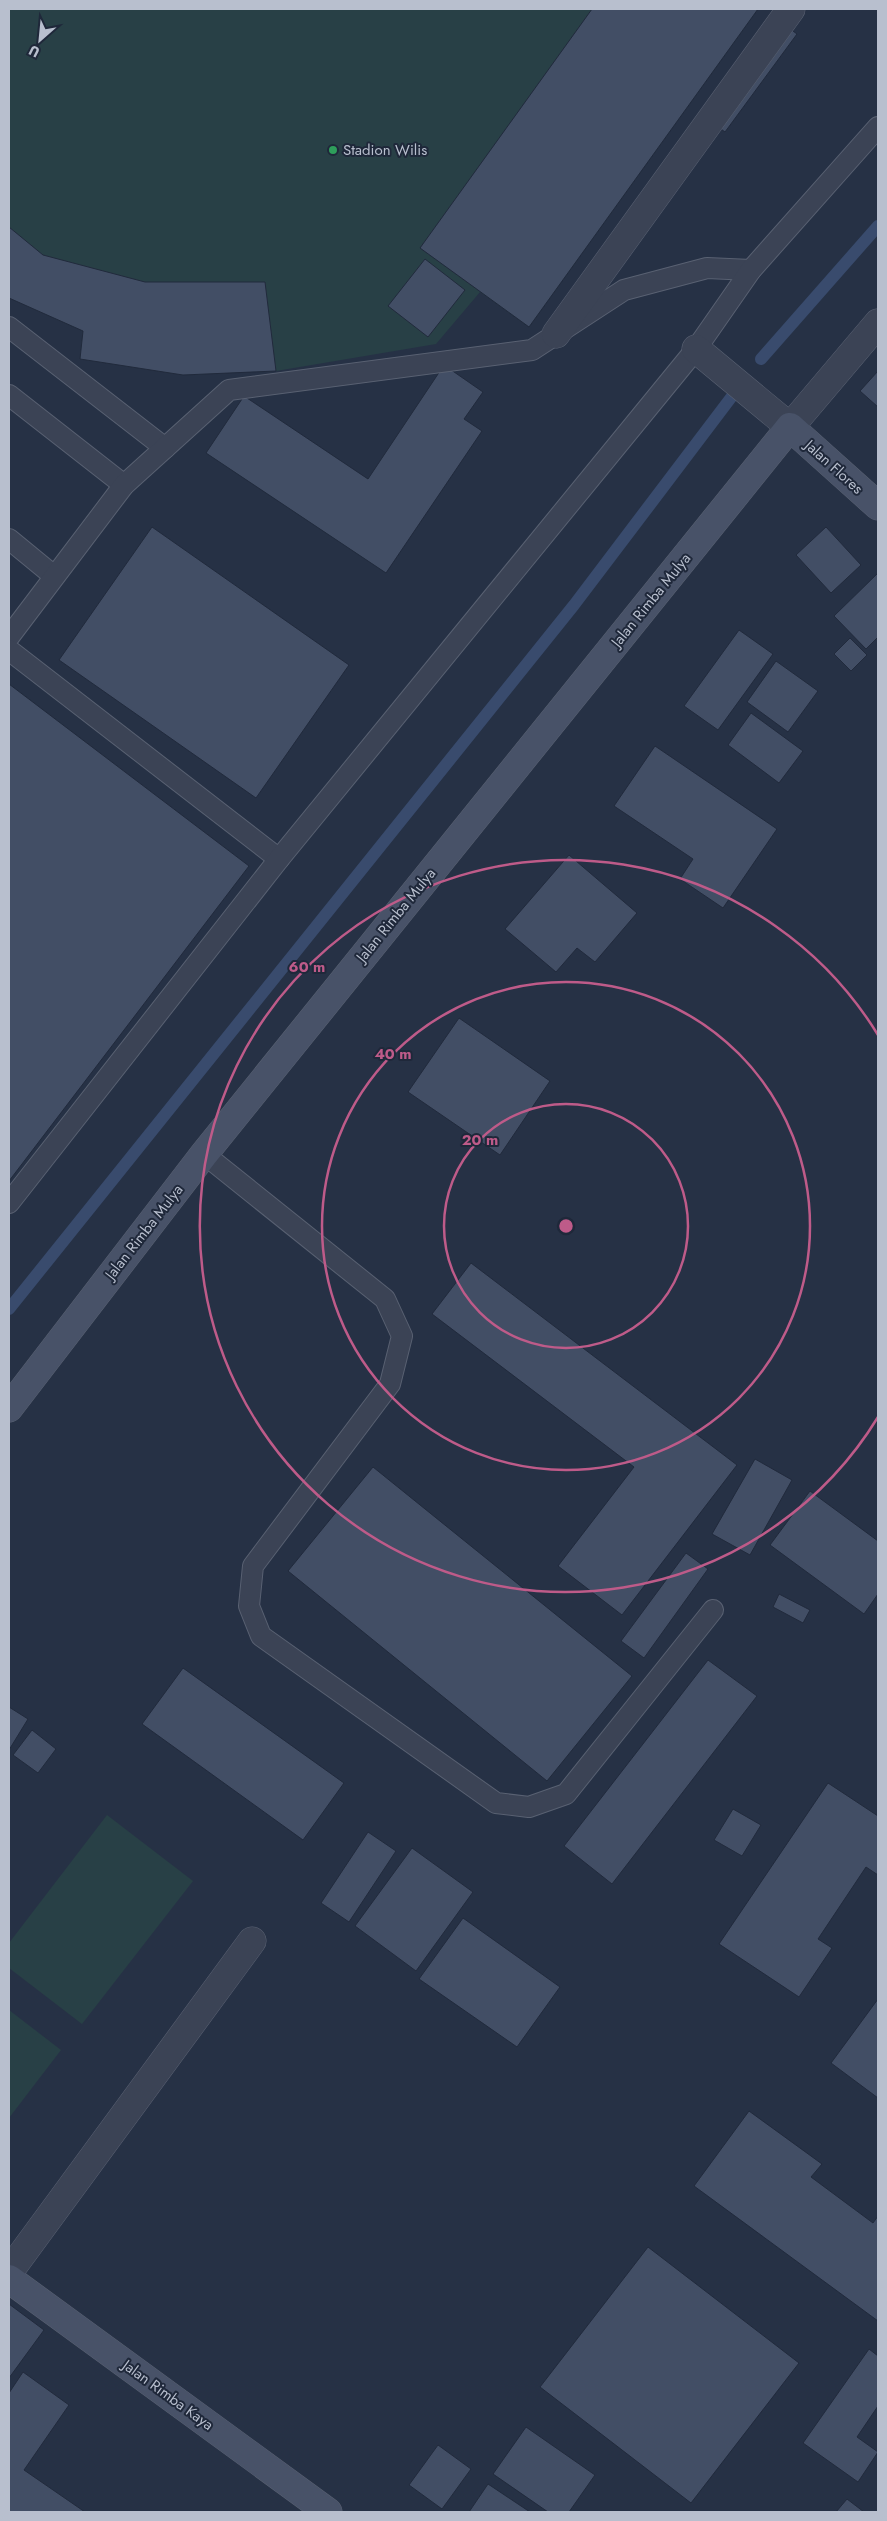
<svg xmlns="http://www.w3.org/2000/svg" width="887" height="2521" viewBox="0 0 887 2521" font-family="Jost,sans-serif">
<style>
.park{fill:#284046}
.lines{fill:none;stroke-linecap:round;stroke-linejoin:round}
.stream{stroke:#394b6d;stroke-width:12}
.building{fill:#424e65;stroke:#212a3c}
.lane-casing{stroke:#596172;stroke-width:22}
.street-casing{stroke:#596172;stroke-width:29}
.secondary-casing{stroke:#596172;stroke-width:29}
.lane{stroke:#3b4355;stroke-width:20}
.street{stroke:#3b4355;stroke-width:28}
.secondary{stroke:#485268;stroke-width:28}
.ring{fill:none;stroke:#be5b89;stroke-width:2.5}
.leisure-dot{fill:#2e9e5b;stroke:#1f283a;stroke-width:2}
.labels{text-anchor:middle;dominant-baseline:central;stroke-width:4;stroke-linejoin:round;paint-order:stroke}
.poi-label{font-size:15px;fill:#b8bfce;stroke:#1f283a;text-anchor:start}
.street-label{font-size:15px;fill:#b8bfce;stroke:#1f283a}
.centre{fill:#be5b89;stroke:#1f283a;stroke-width:2.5}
.ring-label{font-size:15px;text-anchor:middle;font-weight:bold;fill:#be5b89;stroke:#1f283a;stroke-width:4;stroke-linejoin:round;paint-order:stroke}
</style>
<rect width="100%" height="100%" fill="#263145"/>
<g class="park">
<polygon points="9,9 758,9 529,327 480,292 436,344 276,371 183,375 80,359 83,331 9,298"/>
<polygon points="107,1815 193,1881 82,2024 9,1968 9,1943"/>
<polygon points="9,2010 61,2050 9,2118"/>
</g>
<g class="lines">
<g class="stream">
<polyline points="761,359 878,226"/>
<polyline points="9,1309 574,605 736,391"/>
</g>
</g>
<g class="building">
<polygon points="592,9 758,9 529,327 420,248"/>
<polygon points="770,14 797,34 725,132 699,113"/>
<polygon points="9,227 43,255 145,282 265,282 276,371 183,375 80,359 83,331 9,298"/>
<polygon points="425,259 465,290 428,337 388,306"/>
<polygon points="444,365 483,392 464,419 482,431 386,573 206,453 244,396 368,479"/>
<polygon points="878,371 878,407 860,391"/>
<polygon points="152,527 349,665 256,798 59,660"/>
<polygon points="826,527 861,565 831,593 796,555"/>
<polygon points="878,573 878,637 866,649 834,616"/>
<polygon points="739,630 773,654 718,730 684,706"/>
<polygon points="850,638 867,655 851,671 834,654"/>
<polygon points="776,661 818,691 788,732 747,702"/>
<polygon points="9,684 249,866 9,1181"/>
<polygon points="751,713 803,751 779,783 728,745"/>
<polygon points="655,746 777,829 723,908 680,879 693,859 614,806"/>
<polygon points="569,855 637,913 595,962 577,948 556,972 505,929"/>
<polygon points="459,1018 550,1081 500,1155 408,1092"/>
<polygon points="471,1263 737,1465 622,1615 558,1566 634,1467 432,1314"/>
<polygon points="755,1459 792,1480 750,1555 712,1534"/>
<polygon points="373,1467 632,1676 547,1781 288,1571"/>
<polygon points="810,1491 878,1541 878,1594 864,1614 770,1545"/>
<polygon points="686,1553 708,1569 644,1658 621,1641"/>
<polygon points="779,1594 810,1610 803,1623 773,1607"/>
<polygon points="708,1660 757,1696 612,1884 564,1846"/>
<polygon points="183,1668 344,1783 303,1840 142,1724"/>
<polygon points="9,1707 28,1719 9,1750"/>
<polygon points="32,1730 56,1749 38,1773 13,1755"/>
<polygon points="828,1783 878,1816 878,1875 866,1867 818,1939 832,1948 799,1997 719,1944"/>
<polygon points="733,1809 761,1825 742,1856 714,1840"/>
<polygon points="368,1832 396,1851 349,1922 321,1903"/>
<polygon points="412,1848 473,1892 416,1971 355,1926"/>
<polygon points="463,1918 560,1987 517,2047 419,1979"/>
<polygon points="878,1999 878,2098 831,2063"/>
<polygon points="749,2111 822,2164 811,2177 873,2223 878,2216 878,2321 694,2186"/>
<polygon points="648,2247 799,2363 691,2503 540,2387"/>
<polygon points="9,2304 44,2330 9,2378"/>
<polygon points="869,2349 878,2356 878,2406 857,2437 878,2452 858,2482 803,2443"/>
<polygon points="23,2372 69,2405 24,2470 85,2512 9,2512 9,2393"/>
<polygon points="526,2427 595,2475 569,2512 548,2512 493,2474"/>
<polygon points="438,2445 471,2469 442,2509 409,2485"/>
<polygon points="488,2484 530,2512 469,2512"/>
<polygon points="847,2499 864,2512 836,2512"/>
</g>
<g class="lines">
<defs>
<g id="lane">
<polyline points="9,327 165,448"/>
<polyline points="9,395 124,485"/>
<polyline points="9,539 54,576"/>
<polyline points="9,637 124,485 229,390 532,350 624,290 707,268 751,270"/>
<polyline points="9,650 279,859"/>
<polyline points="204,1154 385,1299 402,1336 390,1384 253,1566 249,1606 261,1636 496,1803 529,1807 566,1794 713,1610"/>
<polyline points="9,1203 279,859 696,349 751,270 878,127"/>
</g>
<g id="street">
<polyline points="556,334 791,9"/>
<polyline points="696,349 790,427 878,323"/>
<polyline points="9,2272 252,1941"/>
</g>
<g id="secondary">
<polyline points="9,1408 204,1154 790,427 878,506"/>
<polyline points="9,2279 328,2512"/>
</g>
</defs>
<use href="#lane" class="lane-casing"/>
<use href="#street" class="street-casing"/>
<use href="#secondary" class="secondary-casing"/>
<use href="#lane" class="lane"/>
<use href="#street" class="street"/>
<use href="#secondary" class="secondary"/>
</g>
<g class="ring">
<circle cx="566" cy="1226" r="122"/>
<circle cx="566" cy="1226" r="244"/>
<path d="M878 1417A366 366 0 1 1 878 1035"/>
</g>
<circle class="leisure-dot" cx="333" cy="150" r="5"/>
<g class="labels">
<g class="poi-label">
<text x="343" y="150">Stadion Wilis</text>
</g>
<g class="street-label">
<text transform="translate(834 467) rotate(42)">Jalan Flores</text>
<text transform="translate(651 600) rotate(-51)">Jalan Rimba Mulya</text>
<text transform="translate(396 915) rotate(-51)">Jalan Rimba Mulya</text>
<text transform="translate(144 1232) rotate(-52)">Jalan Rimba Mulya</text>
<text transform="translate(168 2395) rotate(36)">Jalan Rimba Kaya</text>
</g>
</g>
<circle cx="566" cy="1226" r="8" class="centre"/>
<g class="ring-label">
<text x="307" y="972">60 m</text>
<text x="393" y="1059">40 m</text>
<text x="480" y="1145">20 m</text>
</g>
<rect width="887" height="2521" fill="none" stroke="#b8bfce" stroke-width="20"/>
<g transform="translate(40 40) rotate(207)" stroke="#1f283a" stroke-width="4" paint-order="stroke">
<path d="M0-4L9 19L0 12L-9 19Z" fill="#b8bfce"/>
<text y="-8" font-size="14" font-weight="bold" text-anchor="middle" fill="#b8bfce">U</text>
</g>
</svg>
